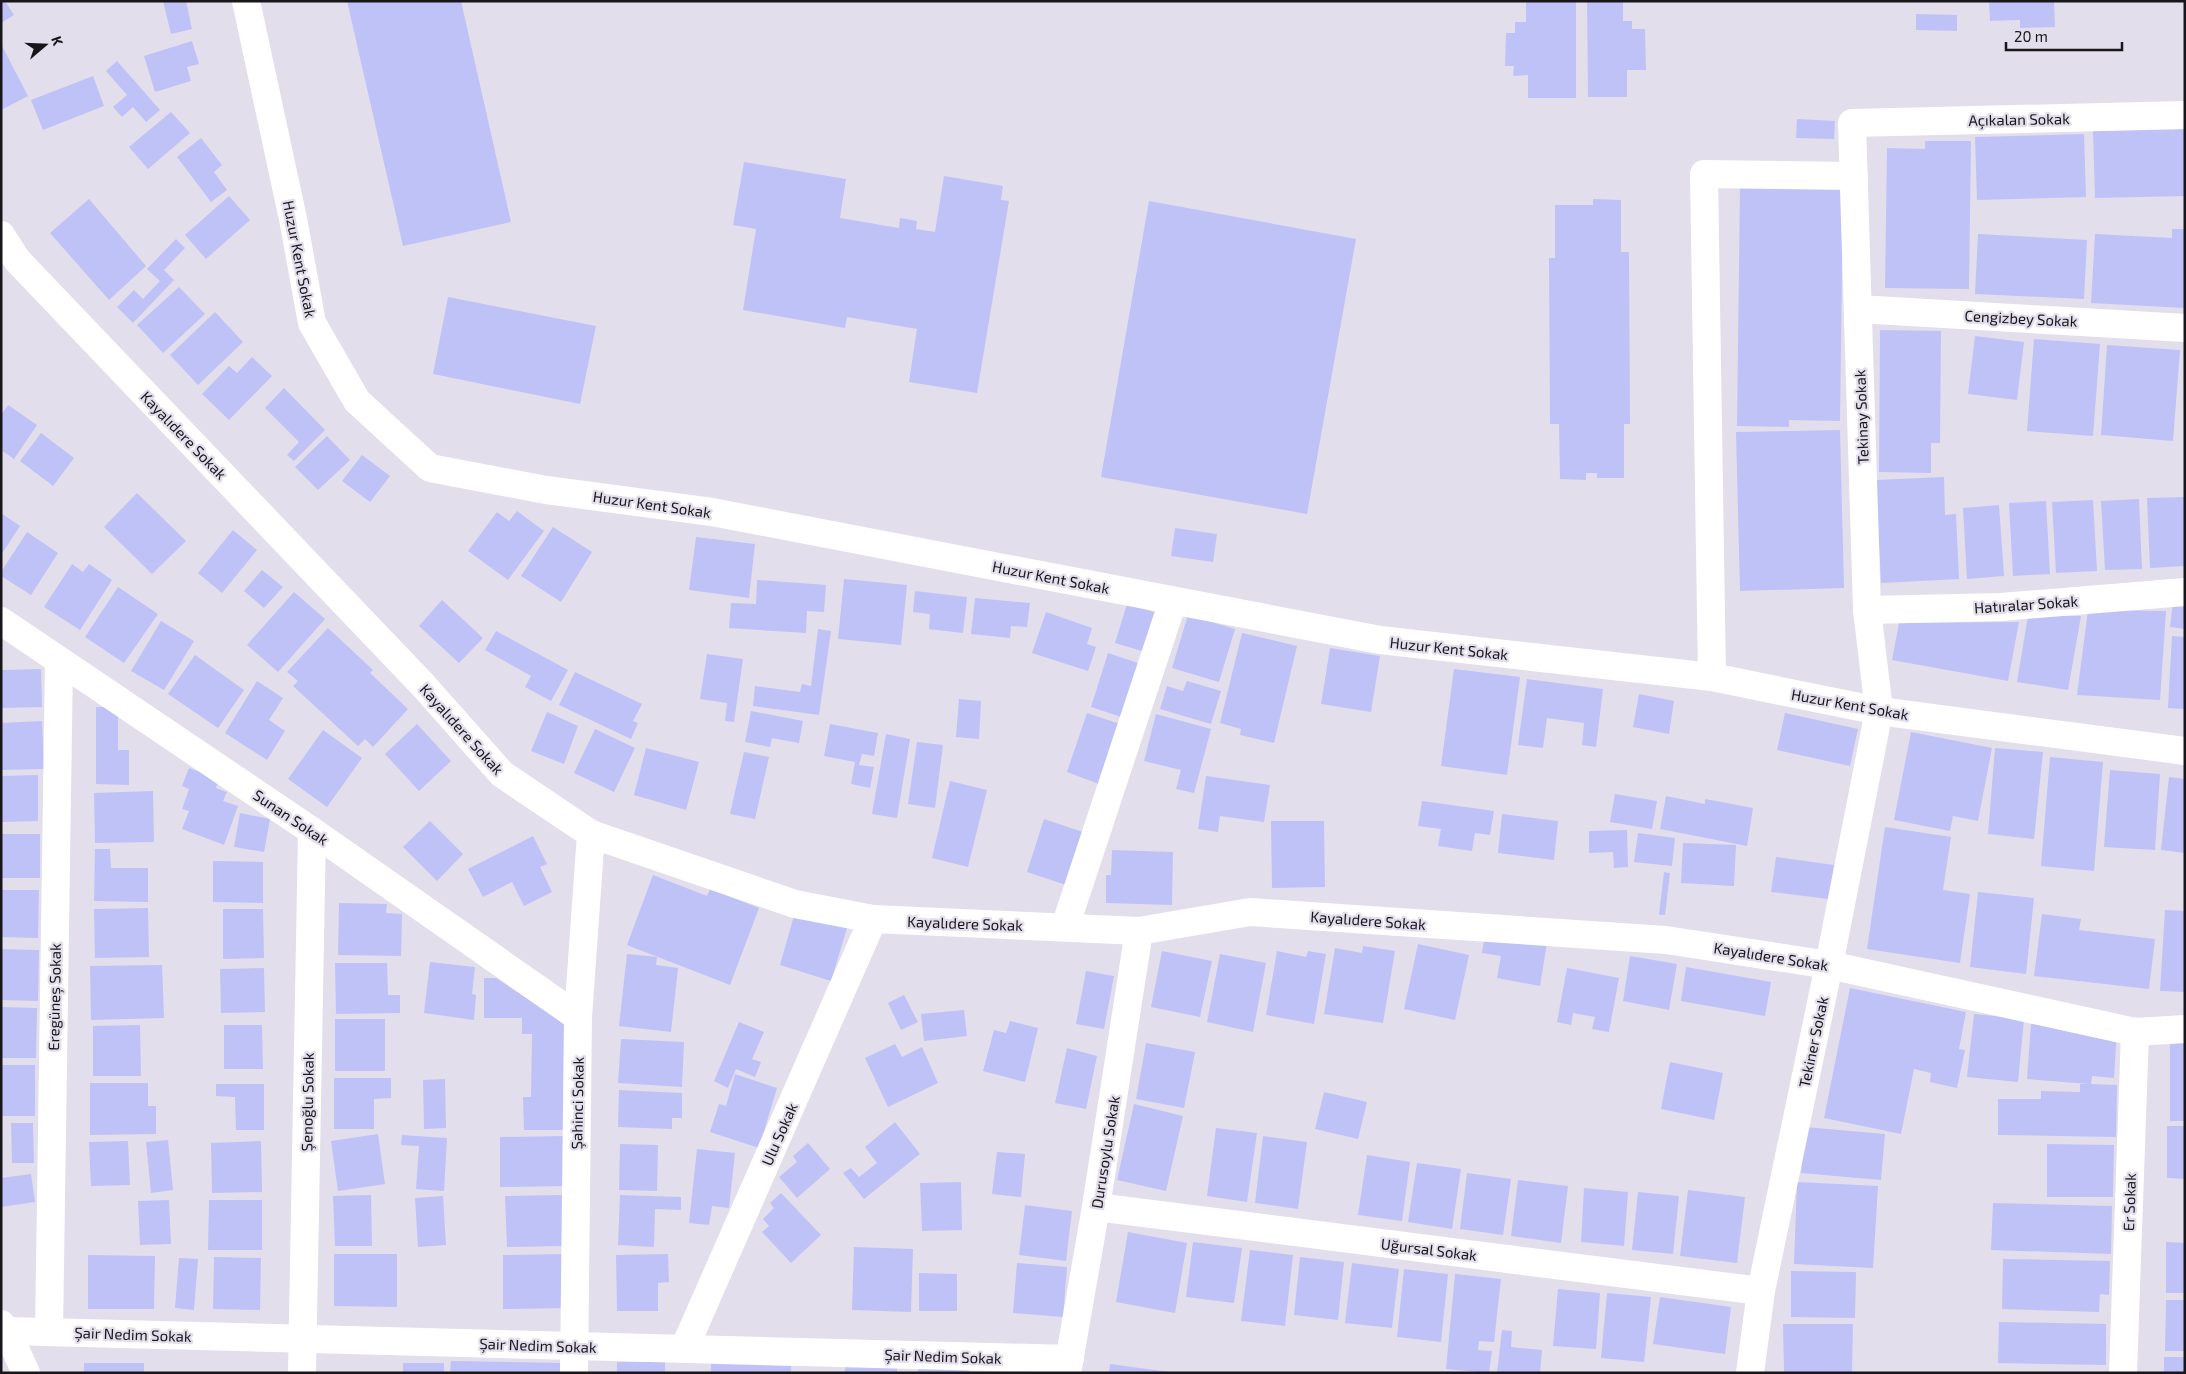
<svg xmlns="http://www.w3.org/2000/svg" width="2186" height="1374" viewBox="0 0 2186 1374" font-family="'Exo 2',sans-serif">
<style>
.building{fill:#bfc2f7}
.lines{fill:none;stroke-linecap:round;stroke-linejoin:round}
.minor{stroke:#fff;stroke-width:28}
.labels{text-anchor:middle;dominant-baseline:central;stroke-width:4.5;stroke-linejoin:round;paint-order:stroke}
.street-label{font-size:15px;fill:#18161b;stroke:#e3deeb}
</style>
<rect width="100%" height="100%" fill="#e3deeb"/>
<g class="building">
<polygon points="1,1 5,1 14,15 1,23"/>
<polygon points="163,1 186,1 192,29 171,34"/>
<polygon points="347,1 461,1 511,222 403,246"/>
<polygon points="1526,1 1576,1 1576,98 1528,98 1528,75 1513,76 1514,66 1505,66 1506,33 1515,33 1515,22 1526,22"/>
<polygon points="1587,1 1623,1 1623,21 1632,21 1632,29 1645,29 1646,70 1627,70 1627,97 1588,97"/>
<polygon points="1989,1 2054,1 2055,27 2020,28 2020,20 1990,21"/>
<polygon points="1916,14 1957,15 1957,31 1916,30"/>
<polygon points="192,41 199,64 187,67 191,81 155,92 144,56"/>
<polygon points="1,44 28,96 1,110"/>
<polygon points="117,61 160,110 146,122 133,107 122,117 113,107 127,95 106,71"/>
<polygon points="93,76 104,106 43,130 31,100"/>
<polygon points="171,112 190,133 148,169 129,147"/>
<polygon points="1797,119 1835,121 1834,139 1796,138"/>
<polygon points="2185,129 2185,196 2095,198 2093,131"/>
<polygon points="2084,134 2086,197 1977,200 1975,137"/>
<polygon points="201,138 222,165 214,172 227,190 211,202 177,157"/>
<polygon points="1925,141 1971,141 1969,289 1885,288 1887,148 1925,149"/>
<polygon points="744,162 846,179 840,218 899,228 900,218 917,221 916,229 935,232 944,176 1003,186 1001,200 1009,201 977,393 909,382 917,329 847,317 845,328 743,310 756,229 733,225"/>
<polygon points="1740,186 1843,188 1840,421 1789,420 1789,427 1737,426"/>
<polygon points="229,196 250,220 206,259 185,235"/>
<polygon points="89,199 146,266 109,300 50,233"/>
<polygon points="1593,199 1621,200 1621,252 1629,252 1630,424 1624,424 1624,478 1597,478 1597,473 1586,473 1586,480 1560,479 1559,424 1550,424 1549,258 1555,258 1555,205 1593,205"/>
<polygon points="1149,201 1356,239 1307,514 1101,477"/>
<polygon points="2172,229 2185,229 2185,308 2091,303 2095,234 2172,238"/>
<polygon points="1978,234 2087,240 2084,299 1975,294"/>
<polygon points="176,239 185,248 164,270 174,280 133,323 117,307 134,290 143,299 160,281 147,269"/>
<polygon points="179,287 205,314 163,353 137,325"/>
<polygon points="448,297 596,326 580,404 433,374"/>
<polygon points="215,312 243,342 198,385 170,355"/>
<polygon points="1880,330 1941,331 1940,443 1931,443 1931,473 1879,472"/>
<polygon points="1975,336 2024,342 2017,400 1968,394"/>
<polygon points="2034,339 2100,344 2093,436 2027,431"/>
<polygon points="2107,345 2180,350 2173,441 2101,435"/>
<polygon points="252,357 272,376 229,420 202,394 229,366 237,373"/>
<polygon points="284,388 325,430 294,461 287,455 299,442 265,408"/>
<polygon points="8,405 37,425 14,459 1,450 1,415"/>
<polygon points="1840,430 1844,588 1740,591 1736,432"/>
<polygon points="41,433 74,458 53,486 20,461"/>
<polygon points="327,436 350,460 318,490 295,467"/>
<polygon points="362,455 390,476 370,502 342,481"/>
<polygon points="1944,477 1945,515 1956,514 1959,579 1881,583 1876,480"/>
<polygon points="137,493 186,541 152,574 104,527"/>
<polygon points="2185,497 2185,566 2150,568 2147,498"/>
<polygon points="2139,499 2142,569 2105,570 2101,501"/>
<polygon points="2093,500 2097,571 2056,573 2052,502"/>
<polygon points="2046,501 2050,574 2013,576 2009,503"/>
<polygon points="1999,505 2004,576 1967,579 1963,508"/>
<polygon points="517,511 544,531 508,580 468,551 497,512 509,521"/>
<polygon points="1,513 20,526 1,555"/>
<polygon points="553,527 592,552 561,602 521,576"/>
<polygon points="1175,528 1217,534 1213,562 1171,556"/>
<polygon points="233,530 257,550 222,593 198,573"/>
<polygon points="27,532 58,553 31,595 1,576 1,572"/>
<polygon points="696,537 755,544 749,598 689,590"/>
<polygon points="72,564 83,572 89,564 112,580 80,630 44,607"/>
<polygon points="262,570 283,587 264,608 244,591"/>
<polygon points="844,579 907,585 901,645 838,639"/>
<polygon points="757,580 826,585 824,612 807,611 806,633 729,628 731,603 756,604"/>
<polygon points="118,587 158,614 124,663 85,637"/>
<polygon points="915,591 967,597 963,633 929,629 930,614 913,612"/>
<polygon points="294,592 325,619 278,672 247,645"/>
<polygon points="975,598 1030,603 1027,627 1011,626 1010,638 971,634"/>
<polygon points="442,600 483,638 459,663 419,626"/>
<polygon points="2173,602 2185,604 2185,629 2170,627"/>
<polygon points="1127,604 1157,613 1145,652 1115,643"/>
<polygon points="2088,610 2166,611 2160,700 2077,695"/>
<polygon points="1046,612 1092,628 1087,644 1096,647 1088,671 1032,653"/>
<polygon points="1188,615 1235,629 1219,682 1172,668"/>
<polygon points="2028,616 2081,616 2068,690 2017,682"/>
<polygon points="161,621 194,641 164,690 131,671"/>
<polygon points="2019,622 2008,681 1892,660 1899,623"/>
<polygon points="328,628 373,670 370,673 408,709 373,747 365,739 358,746 293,686 298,681 287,672"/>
<polygon points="818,629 831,631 819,715 753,706 755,686 800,692 802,684 811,686"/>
<polygon points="496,631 568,670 551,701 525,687 531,676 485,650"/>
<polygon points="1242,633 1297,646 1274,743 1240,735 1241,729 1220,723"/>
<polygon points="2172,636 2185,637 2185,709 2168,708"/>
<polygon points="1330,648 1380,656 1371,712 1321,704"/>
<polygon points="1108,653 1141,664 1124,718 1091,707"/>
<polygon points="707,654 743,659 734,722 725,721 727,703 700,699"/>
<polygon points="195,655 244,690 218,728 168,694"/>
<polygon points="41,669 42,707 1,708 1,670"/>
<polygon points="1454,669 1520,677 1507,775 1441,766"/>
<polygon points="575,672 642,704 633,721 638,723 631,739 559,705"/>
<polygon points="1527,679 1603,689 1596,747 1582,745 1584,723 1547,718 1543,748 1518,745"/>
<polygon points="257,681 283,698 269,720 285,731 267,760 225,733"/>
<polygon points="1187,681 1221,691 1211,724 1160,709 1167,686 1183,691"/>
<polygon points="1639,694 1674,701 1669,734 1633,727"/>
<polygon points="959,699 981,701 979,739 956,737"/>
<polygon points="96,707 118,707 118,750 129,750 129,785 96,784"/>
<polygon points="751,711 803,721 799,743 772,738 770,747 745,742"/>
<polygon points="547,712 578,726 564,764 531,751"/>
<polygon points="1087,713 1120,724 1099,784 1067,772"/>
<polygon points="1785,713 1858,729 1850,766 1777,750"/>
<polygon points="1156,714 1211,729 1194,793 1176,789 1181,770 1144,761"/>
<polygon points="42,721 44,769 1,770 1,723"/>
<polygon points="417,724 451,761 419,791 385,754"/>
<polygon points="830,724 878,733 874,756 862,754 859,765 874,767 870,788 851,784 855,762 824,756"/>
<polygon points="595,729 635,748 614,792 574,773"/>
<polygon points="323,730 362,758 327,807 288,779"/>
<polygon points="1911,732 1992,748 1978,821 1953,816 1950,831 1894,820"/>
<polygon points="886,734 910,739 897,818 872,814"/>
<polygon points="917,742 943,745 935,808 908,804"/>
<polygon points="646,748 699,762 686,810 634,795"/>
<polygon points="1995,748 2043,752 2034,839 1988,834"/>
<polygon points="744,752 769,757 755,819 730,814"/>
<polygon points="2050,757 2103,762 2094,871 2041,866"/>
<polygon points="189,768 219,779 216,788 227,792 223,801 238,806 224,845 182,829 189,811 182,809 189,789 182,786"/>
<polygon points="2110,770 2160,774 2155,850 2104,847"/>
<polygon points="38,775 38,821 1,822 1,776"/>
<polygon points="1206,776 1270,785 1264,822 1220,816 1218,832 1198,829"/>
<polygon points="2169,777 2185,779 2185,853 2161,850"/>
<polygon points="950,781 987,790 968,867 932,858"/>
<polygon points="153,791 154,842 95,843 94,793"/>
<polygon points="1615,794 1657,801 1652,829 1610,822"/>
<polygon points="1666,796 1705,804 1705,799 1753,808 1747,846 1660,829"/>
<polygon points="1422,801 1494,811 1490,835 1475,833 1472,851 1438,846 1441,829 1418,826"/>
<polygon points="240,813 270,819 264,852 234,847"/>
<polygon points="1502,814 1558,821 1554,860 1498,853"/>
<polygon points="1044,819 1086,833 1069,886 1027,872"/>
<polygon points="430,821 463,854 437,881 403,847"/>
<polygon points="1271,821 1324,821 1325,887 1272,888"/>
<polygon points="1885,827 1951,837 1943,890 1970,894 1960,963 1867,949"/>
<polygon points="1627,830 1628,867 1614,868 1613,852 1589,853 1589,831"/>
<polygon points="1638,833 1675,838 1672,866 1634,862"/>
<rect x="1" y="834" width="39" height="44"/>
<polygon points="533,836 547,864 540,867 552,892 524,906 512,882 483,897 468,869"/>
<polygon points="1683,843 1736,845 1734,886 1681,883"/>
<polygon points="95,849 110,849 111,868 148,868 148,902 94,901"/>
<polygon points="1112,850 1173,852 1172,905 1106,903 1106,875 1111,875"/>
<polygon points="1776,857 1834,865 1829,899 1771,892"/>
<polygon points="213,861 263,862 263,903 213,902"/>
<polygon points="1664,872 1670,873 1665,915 1659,915"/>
<polygon points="653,875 707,896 710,889 759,908 730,985 627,945"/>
<polygon points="1,890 39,890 38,938 1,937"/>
<polygon points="1978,892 2034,898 2026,974 1970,967"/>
<polygon points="339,903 387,904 386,913 402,914 401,956 338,955"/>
<polygon points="148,908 149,957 95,958 94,909"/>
<polygon points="223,909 263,909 264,958 223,959"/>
<polygon points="2165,910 2185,911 2185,992 2160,991"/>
<polygon points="795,912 847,928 831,981 780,965"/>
<polygon points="2042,914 2081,919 2079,930 2155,939 2149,989 2034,976"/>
<polygon points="1485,933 1547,943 1540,986 1497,978 1501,956 1482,953"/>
<polygon points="1418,944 1469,955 1455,1020 1404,1009"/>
<polygon points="1363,946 1395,951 1383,1023 1324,1014 1335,948 1362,953"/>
<polygon points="1,949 39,950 38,1001 1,1000"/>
<polygon points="1162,951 1212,961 1200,1017 1151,1007"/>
<polygon points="1277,951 1306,957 1308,951 1326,954 1314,1024 1266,1015"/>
<polygon points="627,954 657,957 656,965 678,968 671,1032 619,1026"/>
<polygon points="1220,954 1266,963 1253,1032 1207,1022"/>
<polygon points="1630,956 1677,964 1669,1010 1623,1001"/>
<polygon points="430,962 475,967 472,994 476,995 474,1020 424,1013"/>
<polygon points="335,963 387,963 388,995 400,995 400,1013 336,1014"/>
<polygon points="162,965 164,1018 91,1020 90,966"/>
<polygon points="1686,967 1771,982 1765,1016 1681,1001"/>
<polygon points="264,968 265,1012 221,1013 220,969"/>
<polygon points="1567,968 1619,978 1609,1032 1592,1029 1595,1017 1573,1013 1571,1025 1557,1022"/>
<polygon points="1086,971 1114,976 1104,1029 1076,1024"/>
<polygon points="484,978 496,978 566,1024 566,1130 524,1130 523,1097 531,1097 532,1034 522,1034 522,1018 484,1018"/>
<polygon points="1850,988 1966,1012 1959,1049 1965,1050 1957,1088 1930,1082 1931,1073 1914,1069 1901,1134 1824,1118"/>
<polygon points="904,995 918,1022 901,1030 888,1003"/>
<polygon points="1,1007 37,1008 36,1058 1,1058"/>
<polygon points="964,1010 967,1036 924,1041 921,1014"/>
<polygon points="1974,1014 2024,1019 2018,1082 1967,1077"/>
<rect x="335" y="1019" width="50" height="52"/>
<polygon points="1010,1021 1038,1028 1025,1082 983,1071 994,1030 1006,1033"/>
<polygon points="739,1022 764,1032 752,1059 761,1062 755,1077 736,1069 728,1088 714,1081"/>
<polygon points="2031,1024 2117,1031 2114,1078 2092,1076 2091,1084 2117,1085 2116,1137 1998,1135 1998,1099 2041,1099 2041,1091 2080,1092 2080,1084 2089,1084 2027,1079"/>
<polygon points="140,1025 141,1076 93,1076 93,1026"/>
<polygon points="224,1025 262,1025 263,1069 224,1069"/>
<rect x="2170" y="1031" width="15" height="90"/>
<polygon points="621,1039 684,1042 682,1087 618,1083"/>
<polygon points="1146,1043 1195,1052 1184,1108 1136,1099"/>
<polygon points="895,1044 902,1057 922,1047 938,1083 888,1107 865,1058"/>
<polygon points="1067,1048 1097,1056 1086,1109 1055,1103"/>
<polygon points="1670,1062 1723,1073 1714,1120 1661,1109"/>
<rect x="1" y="1065" width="34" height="51"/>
<polygon points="735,1074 777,1088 759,1148 710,1132 719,1104 726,1106"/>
<polygon points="334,1078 391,1078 391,1098 374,1099 374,1129 334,1129"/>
<polygon points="445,1079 446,1128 424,1129 423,1080"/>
<polygon points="90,1083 148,1083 148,1106 156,1106 156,1134 90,1135"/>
<polygon points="216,1084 264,1084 264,1130 236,1130 235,1097 216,1096"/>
<polygon points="619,1090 682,1093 682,1118 672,1118 672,1129 618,1127"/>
<polygon points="1324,1092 1367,1102 1358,1139 1315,1129"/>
<polygon points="1134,1104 1183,1116 1166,1191 1117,1180"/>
<polygon points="895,1122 920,1154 864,1199 843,1173 851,1168 859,1177 877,1163 865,1147"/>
<polygon points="11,1123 33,1123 34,1163 12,1163"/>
<polygon points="2167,1126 2185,1126 2185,1179 2167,1178"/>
<polygon points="1805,1127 1885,1134 1881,1180 1801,1173"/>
<polygon points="1216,1128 1257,1133 1247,1202 1207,1196"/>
<polygon points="378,1134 385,1184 338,1191 331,1141"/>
<polygon points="402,1135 447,1138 444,1191 416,1189 419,1146 401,1145"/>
<polygon points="566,1136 566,1186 500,1187 500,1137"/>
<polygon points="1263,1136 1307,1142 1298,1209 1255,1203"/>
<polygon points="168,1140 173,1190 151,1193 146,1142"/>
<polygon points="128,1141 130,1185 91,1186 89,1142"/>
<polygon points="261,1141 262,1192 212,1193 211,1143"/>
<polygon points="808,1143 830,1169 797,1198 779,1177 797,1162 793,1156"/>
<polygon points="620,1144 658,1145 657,1191 619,1190"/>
<polygon points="2047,1144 2114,1145 2113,1197 2047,1197"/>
<polygon points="697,1149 735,1153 729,1208 712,1206 709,1225 689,1223"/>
<polygon points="997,1152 1025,1154 1021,1197 992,1194"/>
<polygon points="1367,1155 1410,1162 1402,1221 1358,1215"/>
<polygon points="1417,1163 1461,1169 1452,1229 1408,1222"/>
<polygon points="1467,1173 1511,1179 1503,1235 1460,1229"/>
<polygon points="31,1174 35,1202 1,1207 1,1178"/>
<polygon points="1518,1180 1568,1186 1561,1243 1511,1236"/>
<polygon points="961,1182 962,1230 922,1231 920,1183"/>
<polygon points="1797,1182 1878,1186 1873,1268 1794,1264"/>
<polygon points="1584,1188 1628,1192 1624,1246 1581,1242"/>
<polygon points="1688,1190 1745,1197 1737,1263 1680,1256"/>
<polygon points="1638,1192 1679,1196 1673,1254 1632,1250"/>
<polygon points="781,1193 821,1235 791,1263 762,1232 769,1226 763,1219 774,1208 770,1203"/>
<polygon points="371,1195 372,1246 335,1246 333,1196"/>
<polygon points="562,1195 563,1246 507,1247 505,1196"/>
<polygon points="620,1195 681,1197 681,1210 655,1209 654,1247 618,1245"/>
<polygon points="443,1196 446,1245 418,1247 415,1198"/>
<polygon points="169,1200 171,1244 140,1245 138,1201"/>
<polygon points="209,1200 262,1200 262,1250 208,1250"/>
<polygon points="1993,1203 2112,1206 2111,1254 1991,1250"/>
<polygon points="1025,1205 1072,1211 1066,1261 1019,1255"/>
<polygon points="1128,1232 1187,1243 1175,1313 1116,1302"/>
<polygon points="1193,1242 1242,1248 1234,1303 1186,1297"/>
<polygon points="2166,1242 2185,1243 2185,1293 2166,1293"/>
<polygon points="854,1247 913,1249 911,1312 852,1310"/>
<polygon points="1250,1250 1293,1255 1285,1326 1241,1321"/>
<polygon points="334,1254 397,1254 397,1307 334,1306"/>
<polygon points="565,1254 566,1308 503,1309 503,1255"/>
<polygon points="668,1254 669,1282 658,1283 658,1311 617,1311 616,1255"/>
<polygon points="88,1255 155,1256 154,1309 88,1309"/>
<polygon points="214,1257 261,1258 260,1310 213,1309"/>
<polygon points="1300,1257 1344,1262 1338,1320 1294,1315"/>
<polygon points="179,1258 198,1259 194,1310 175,1308"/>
<polygon points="2003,1259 2110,1261 2109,1295 2100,1294 2099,1312 2002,1309"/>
<polygon points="1017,1263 1067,1267 1063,1317 1013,1313"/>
<polygon points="1352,1263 1399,1269 1392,1328 1345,1323"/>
<polygon points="1404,1269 1448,1274 1441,1342 1397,1337"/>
<polygon points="1791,1271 1856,1272 1855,1318 1791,1317"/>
<polygon points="919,1273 957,1274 957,1311 919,1311"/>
<polygon points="1455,1274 1501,1279 1494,1342 1479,1341 1478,1350 1492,1351 1489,1373 1446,1369"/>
<polygon points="1558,1289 1600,1293 1596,1349 1553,1346"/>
<polygon points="1607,1293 1651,1297 1644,1362 1601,1358"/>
<polygon points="1660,1297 1731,1307 1725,1354 1653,1344"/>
<polygon points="2166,1300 2185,1300 2185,1351 2165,1351"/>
<polygon points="1999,1322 2106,1324 2106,1365 1998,1363"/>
<polygon points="1783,1324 1853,1324 1852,1372 1784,1372"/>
<polygon points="1502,1330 1512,1331 1511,1347 1542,1350 1540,1373 1497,1373"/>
<rect x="2164" y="1357" width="21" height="16"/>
<polygon points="451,1361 562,1363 562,1373 450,1373"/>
<rect x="617" y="1362" width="48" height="11"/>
<rect x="84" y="1363" width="60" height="10"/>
<rect x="403" y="1363" width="41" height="10"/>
<polygon points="711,1364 791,1366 791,1373 711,1373"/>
<polygon points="1110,1364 1169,1372 1169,1373 1109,1373"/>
<rect x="845" y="1367" width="52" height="6"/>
<polygon points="918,1367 969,1369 969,1373 918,1373"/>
</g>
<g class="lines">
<g class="minor">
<polyline points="246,1 293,219 312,323 357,401 430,468 546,490 712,512 1380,640 1712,677 1879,711 2185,751"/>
<polyline points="1,235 17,260 422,684 502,774 591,834 795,904 873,919 1139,931 1250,912 1666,940 1829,965 2135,1032 2185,1029"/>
<polyline points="1858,309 2185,328"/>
<polyline points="1867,610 2001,607 2185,592"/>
<polyline points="1,621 312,831 578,1017"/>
<polyline points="1712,677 1704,174 1854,176"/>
<polyline points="1065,927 1173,601"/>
<polyline points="1096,1207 1761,1291"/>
<polyline points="1,1324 7,1331 26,1373"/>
<polyline points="7,1331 1070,1359"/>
<polyline points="49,1332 59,661"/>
<polyline points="684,1349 873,919"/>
<polyline points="302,1373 312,831"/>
<polyline points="574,1373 578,1017 591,834"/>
<polyline points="1067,1373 1096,1207 1139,931"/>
<polyline points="1750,1373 1761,1291 1829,965 1879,711 1867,610 1852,123 2185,115"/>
<polyline points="2123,1373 2135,1032"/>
</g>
</g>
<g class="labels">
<g class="street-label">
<text transform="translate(2019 119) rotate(-1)">Açıkalan Sokak</text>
<text transform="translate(300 259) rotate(79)">Huzur Kent Sokak</text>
<text transform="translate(2021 318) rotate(3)">Cengizbey Sokak</text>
<text transform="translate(1861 417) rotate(-92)">Tekinay Sokak</text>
<text transform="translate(184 435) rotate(46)">Kayalıdere Sokak</text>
<text transform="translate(652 504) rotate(8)">Huzur Kent Sokak</text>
<text transform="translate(1051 577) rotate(11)">Huzur Kent Sokak</text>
<text transform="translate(2026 604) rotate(-4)">Hatıralar Sokak</text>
<text transform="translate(1449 648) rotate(6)">Huzur Kent Sokak</text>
<text transform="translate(1850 704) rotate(10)">Huzur Kent Sokak</text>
<text transform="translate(462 729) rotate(48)">Kayalıdere Sokak</text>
<text transform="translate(291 817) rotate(34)">Sunan Sokak</text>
<text transform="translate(1368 920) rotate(4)">Kayalıdere Sokak</text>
<text transform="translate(965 923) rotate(2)">Kayalıdere Sokak</text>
<text transform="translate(1771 956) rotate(9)">Kayalıdere Sokak</text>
<text transform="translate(54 997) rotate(-89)">Eregüneş Sokak</text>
<text transform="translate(1813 1042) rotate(-78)">Tekiner Sokak</text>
<text transform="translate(307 1102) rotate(-89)">Şenoğlu Sokak</text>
<text transform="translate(577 1103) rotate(-89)">Şahinci Sokak</text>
<text transform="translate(779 1134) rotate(-66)">Ulu Sokak</text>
<text transform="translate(1105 1152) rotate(-81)">Durusoylu Sokak</text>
<text transform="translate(2129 1202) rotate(-88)">Er Sokak</text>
<text transform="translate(1429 1249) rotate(7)">Uğursal Sokak</text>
<text transform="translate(133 1334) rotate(2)">Şair Nedim Sokak</text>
<text transform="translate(538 1345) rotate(2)">Şair Nedim Sokak</text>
<text transform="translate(943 1356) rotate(2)">Şair Nedim Sokak</text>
</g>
</g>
<rect width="2186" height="1374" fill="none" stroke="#18161b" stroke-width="5"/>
<g transform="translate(45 45) rotate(71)" stroke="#e3deeb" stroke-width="4" paint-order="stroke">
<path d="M0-4L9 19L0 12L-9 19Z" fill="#18161b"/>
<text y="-8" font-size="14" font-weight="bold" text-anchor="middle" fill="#18161b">K</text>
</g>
<path d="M2006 42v8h116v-8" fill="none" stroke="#18161b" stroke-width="2.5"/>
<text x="2014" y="42" font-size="15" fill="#18161b" stroke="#e3deeb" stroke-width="4" paint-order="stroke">20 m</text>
</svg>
